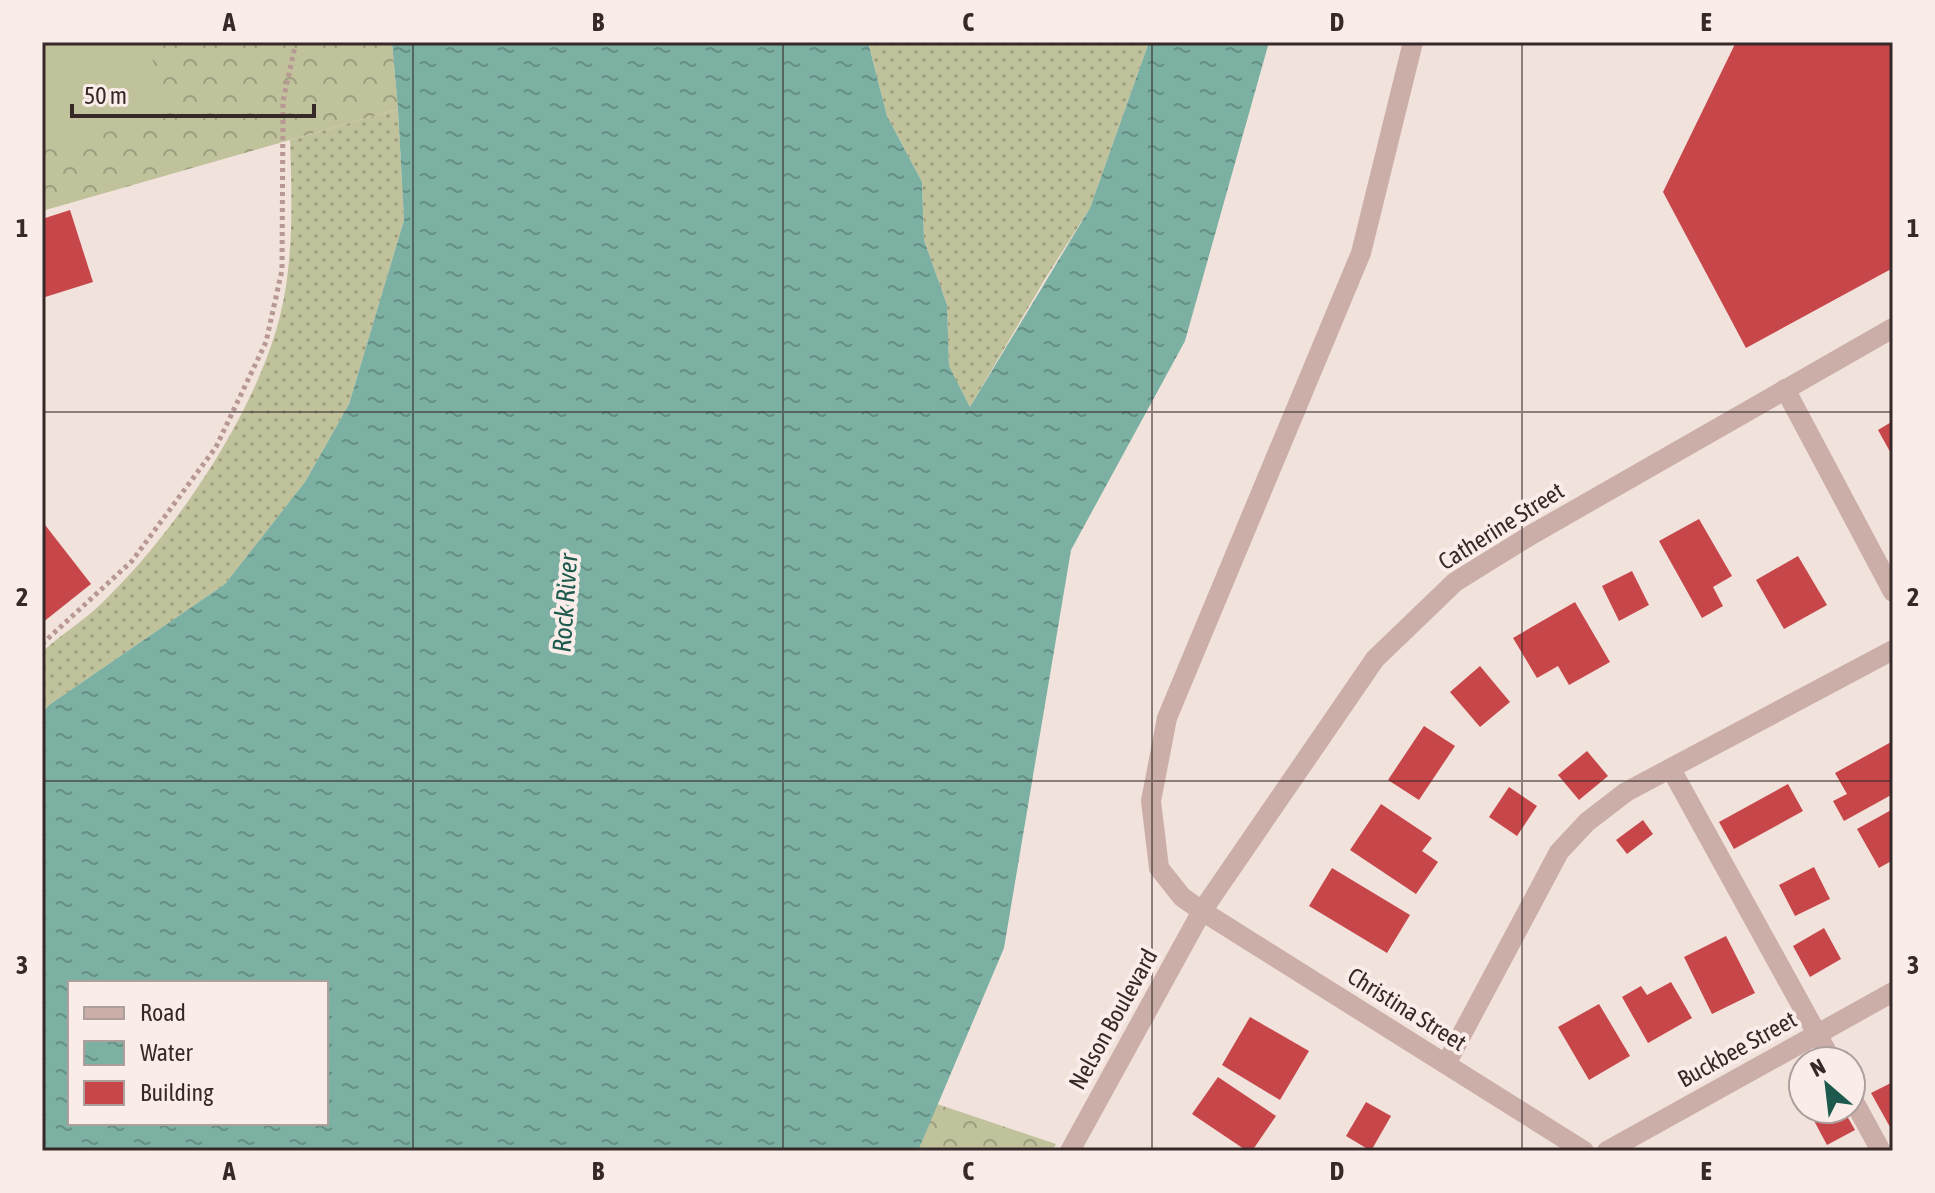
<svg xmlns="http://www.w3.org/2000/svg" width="1935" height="1193" viewBox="0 0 1935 1193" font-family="'Asap Condensed',sans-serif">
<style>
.grass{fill:url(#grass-dots)}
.forest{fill:url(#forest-crowns)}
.pitch{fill:#c0c29c}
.water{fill:url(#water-ripples);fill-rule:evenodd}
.building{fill:#c7464a}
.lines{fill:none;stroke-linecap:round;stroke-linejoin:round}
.path{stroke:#b79892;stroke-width:5;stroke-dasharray:4 4;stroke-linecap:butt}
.lane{stroke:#cbaea8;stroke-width:20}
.street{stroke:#cbaea8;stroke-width:20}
.grid{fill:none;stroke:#372928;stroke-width:2;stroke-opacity:0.55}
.labels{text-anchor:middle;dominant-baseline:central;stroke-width:8;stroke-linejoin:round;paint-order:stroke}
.street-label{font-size:24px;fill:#372928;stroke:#faede9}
.water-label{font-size:26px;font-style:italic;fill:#1d5a4d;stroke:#faede9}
.neatline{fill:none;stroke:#372928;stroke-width:3}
.grid-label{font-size:26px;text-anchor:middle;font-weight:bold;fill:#372928}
</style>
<defs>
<pattern id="grass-dots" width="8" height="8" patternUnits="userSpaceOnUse" patternTransform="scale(2)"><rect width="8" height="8" fill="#c0c29c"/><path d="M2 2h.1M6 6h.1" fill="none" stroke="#9d9e7f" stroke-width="1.8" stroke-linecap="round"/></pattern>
<pattern id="forest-crowns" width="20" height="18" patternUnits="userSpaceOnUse" patternTransform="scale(2)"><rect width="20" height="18" fill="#c0c29c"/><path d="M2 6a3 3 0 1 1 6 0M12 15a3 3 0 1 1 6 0" fill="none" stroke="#9d9e7f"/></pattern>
<pattern id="water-ripples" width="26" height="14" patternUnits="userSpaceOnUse" patternTransform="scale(2)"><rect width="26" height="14" fill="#7bb0a3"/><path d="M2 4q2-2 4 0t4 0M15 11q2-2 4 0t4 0" fill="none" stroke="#668f85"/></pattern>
</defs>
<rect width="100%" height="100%" fill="#f2e2dc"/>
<g class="grass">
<polygon points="868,42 1149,42 1090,208 1045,279 970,407 949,367 947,305 924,240 922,182 887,116"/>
<path d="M398,109L404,220L349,404L305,482L225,584L49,705L42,713V652C63,633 88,618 107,598C178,528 256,412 280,316C294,260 292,198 290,140Z"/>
</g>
<g class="forest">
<polygon points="42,42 392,42 398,109 42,211"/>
<polygon points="937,1104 1056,1144 1052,1151 918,1151"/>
</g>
<polygon class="pitch" points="42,42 147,42 169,112 52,150 42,120"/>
<path class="water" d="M392,42H868L887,116L922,182L924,240L947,305L949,366L970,407L1090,208L1149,42H1269L1185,341L1071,550L1004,948L918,1151H42V713L49,705L225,584L305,482L349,404L404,220L398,109ZM70,983H326V1123H70Z"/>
<g class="building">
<polygon points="1736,42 1893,42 1893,268 1746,348 1663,192"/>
<polygon points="70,210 93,282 42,298 42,219"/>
<polygon points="1893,421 1893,457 1878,430"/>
<polygon points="1699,519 1732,576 1713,587 1723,606 1702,618 1659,541"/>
<polygon points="42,521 91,584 42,623"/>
<polygon points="1798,556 1827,605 1784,629 1756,580"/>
<polygon points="1632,571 1649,605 1619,621 1602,586"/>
<polygon points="1575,602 1610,662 1569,685 1558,666 1537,678 1513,638"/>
<polygon points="1480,666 1510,702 1480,727 1450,692"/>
<polygon points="1424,726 1455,746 1419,800 1388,780"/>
<polygon points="1893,741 1893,794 1844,821 1833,801 1847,794 1835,773"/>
<polygon points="1587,751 1608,776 1579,800 1558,775"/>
<polygon points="1788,784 1803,811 1734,849 1719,822"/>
<polygon points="1509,787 1537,806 1517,836 1489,817"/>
<polygon points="1381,804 1432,838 1422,851 1438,862 1416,894 1350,850"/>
<polygon points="1893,809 1893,860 1879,868 1857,829"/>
<polygon points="1643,820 1653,834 1627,854 1616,840"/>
<polygon points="1814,867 1830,899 1795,916 1779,885"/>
<polygon points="1332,868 1410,915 1387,953 1309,906"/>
<polygon points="1824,928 1841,959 1810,977 1793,946"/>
<polygon points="1726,936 1755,993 1712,1014 1684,957"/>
<polygon points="1671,982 1692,1018 1648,1043 1622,997 1641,986 1647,995"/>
<polygon points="1599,1004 1630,1056 1589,1080 1558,1027"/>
<polygon points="1250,1017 1309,1051 1280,1100 1222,1065"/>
<polygon points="1218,1077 1276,1116 1252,1151 1247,1151 1192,1114"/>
<polygon points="1893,1082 1893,1126 1890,1127 1871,1093"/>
<polygon points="1366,1102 1391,1116 1371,1151 1346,1136"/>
<polygon points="1826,1109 1843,1109 1855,1130 1827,1145 1812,1117"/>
</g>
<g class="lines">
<polyline class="path" points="42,644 132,561 216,447 266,342 282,270 283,101 296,42"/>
<g class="lane">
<polyline points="1671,769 1832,1061"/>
<polyline points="1202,911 1182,897 1159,868 1151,801 1167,718 1361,253 1413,42"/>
<polyline points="1446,1064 1559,852 1587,822 1626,792 1893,650"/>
<polyline points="1851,1096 1881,1151"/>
</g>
<g class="street">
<polyline points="1785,389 1893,592"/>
<polyline points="1202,911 1584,1151"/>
<polyline points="1070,1151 1202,911 1375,659 1455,582 1531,535 1893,328"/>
<polyline points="1607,1151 1893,992"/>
</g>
</g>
<path class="grid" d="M413,42V1151M783,42V1151M1152,42V1151M1522,42V1151M42,412H1893M42,781H1893"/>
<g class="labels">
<g class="street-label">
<text transform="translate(1501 526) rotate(-32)">Catherine Street</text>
<text transform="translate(1407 1009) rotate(32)">Christina Street</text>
<text transform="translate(1113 1019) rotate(-61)">Nelson Boulevard</text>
<text transform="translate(1737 1049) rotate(-29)">Buckbee Street</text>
</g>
<g class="water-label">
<text transform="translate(565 603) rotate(-86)">Rock River</text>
</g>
</g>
<rect width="1935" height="1193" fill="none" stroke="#faede9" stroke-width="88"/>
<rect x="68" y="981" width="260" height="144" fill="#faede9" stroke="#ac9f9c" stroke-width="2"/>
<rect x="84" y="1007" width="40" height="12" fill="#cbaea8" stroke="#ac9f9c" stroke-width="2"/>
<text x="140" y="1021" font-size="24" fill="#372928">Road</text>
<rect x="84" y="1041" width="40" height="24" fill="url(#water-ripples)" stroke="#ac9f9c" stroke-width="2"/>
<text x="140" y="1061" font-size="24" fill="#372928">Water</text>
<rect x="84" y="1081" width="40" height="24" fill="#c7464a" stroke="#ac9f9c" stroke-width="2"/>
<text x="140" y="1101" font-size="24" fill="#372928">Building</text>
<g transform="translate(1827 1085) rotate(332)"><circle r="38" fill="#faede9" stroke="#ac9f9c" stroke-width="2"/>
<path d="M0-6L14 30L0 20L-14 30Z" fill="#1d5a4d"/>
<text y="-12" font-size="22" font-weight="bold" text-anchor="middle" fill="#372928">N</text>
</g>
<path d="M72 104v12h242v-12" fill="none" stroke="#372928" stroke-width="4"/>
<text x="84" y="104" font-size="24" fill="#372928" stroke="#faede9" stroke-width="6" paint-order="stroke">50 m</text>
<rect x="44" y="44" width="1847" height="1105" class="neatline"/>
<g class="grid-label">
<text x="229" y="31">A</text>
<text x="598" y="31">B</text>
<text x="968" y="31">C</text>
<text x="1337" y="31">D</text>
<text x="1706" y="31">E</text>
<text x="22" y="237">1</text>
<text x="1913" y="237">1</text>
<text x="22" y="606">2</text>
<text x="1913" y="606">2</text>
<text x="22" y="974">3</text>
<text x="1913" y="974">3</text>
<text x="229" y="1180">A</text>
<text x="598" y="1180">B</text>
<text x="968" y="1180">C</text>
<text x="1337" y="1180">D</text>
<text x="1706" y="1180">E</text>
</g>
</svg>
